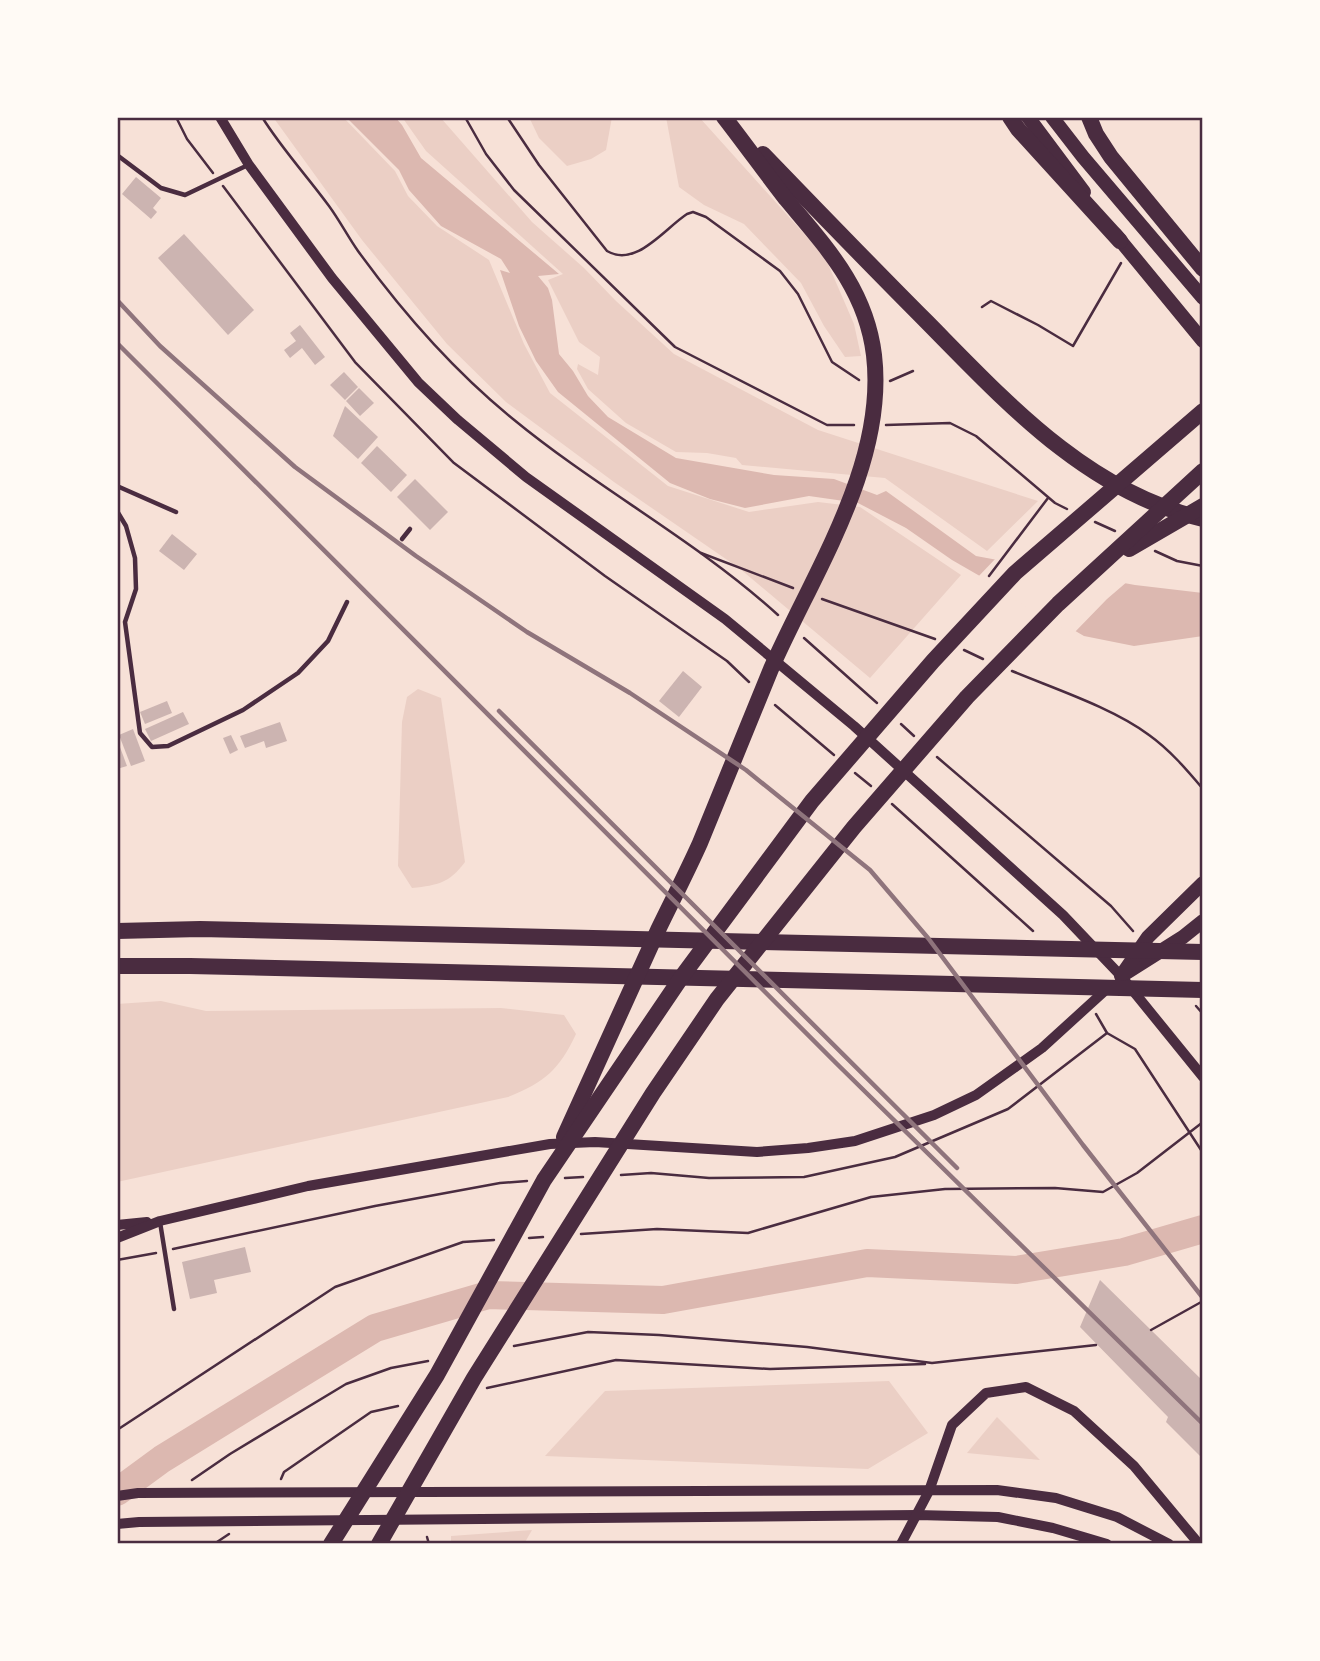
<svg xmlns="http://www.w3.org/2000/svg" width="1320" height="1661" viewBox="0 0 1320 1661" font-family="'Asap Condensed',sans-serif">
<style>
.green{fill:#ebcfc5}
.water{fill:#dcb8b0}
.pier{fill:#f7e1d7}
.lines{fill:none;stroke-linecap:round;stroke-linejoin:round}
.river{stroke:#dcb8b0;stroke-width:28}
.building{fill:#ccb4b1}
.path{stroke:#4a2c40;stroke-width:2.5}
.service{stroke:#4a2c40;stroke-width:4.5}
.tertiary{stroke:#4a2c40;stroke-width:10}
.trunk{stroke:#4a2c40;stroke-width:14}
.motorway{stroke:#4a2c40;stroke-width:16}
.rail{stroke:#8f747c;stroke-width:4.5}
.neatline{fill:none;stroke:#4a2c40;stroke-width:2.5}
</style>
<rect width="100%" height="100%" fill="#f7e1d7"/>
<g class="green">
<polygon points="273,117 343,117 395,171 408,196 437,226 489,260 524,344 550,393 668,486 749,512 818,502 860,507 961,575 870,678 739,568 614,482 506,402 447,344 362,240"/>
<polygon points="402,117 440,117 532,222 584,268 616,301 674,354 818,430 1038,501 987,551 885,478 742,465 736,458 707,453 676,452 626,423 588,389 577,369 578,364 598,375 600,357 579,342 548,280 563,274 426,151"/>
<polygon points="529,117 612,117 606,150 591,159 567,166 539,138"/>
<polygon points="666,117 699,117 825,257 854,324 861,356 845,357 824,326 801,283 744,224 704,205 679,187"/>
<path d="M418,689L441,698L465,862C449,883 439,885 412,888L398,866L402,722L407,697Z"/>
<path d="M161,1001L206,1011L501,1008L564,1015L576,1034C559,1070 545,1082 508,1097L117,1182V1004Z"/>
<polygon points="889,1381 928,1433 868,1469 545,1456 605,1391"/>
<polygon points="997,1417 1040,1460 967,1453"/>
<polygon points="532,1530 524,1544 451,1544 451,1536"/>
</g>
<polygon class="water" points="346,117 395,117 402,125 421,158 559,274 538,276 548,288 552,300 559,354 573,371 588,396 608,417 676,458 774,475 834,479 877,495 886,491 976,556 1135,585 1203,593 1203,636 1134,646 1084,636 952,560 906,528 858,503 809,496 745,508 710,499 670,483 558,392 536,361 519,326 500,270 510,273 501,259 441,226 409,190 399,170"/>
<polygon class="pier" points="997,557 1128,581 1107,599 1073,634 977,578"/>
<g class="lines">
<polyline class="river" points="117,1492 162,1459 375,1328 488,1295 663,1300 867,1263 1016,1270 1124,1252 1203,1229"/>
</g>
<g class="building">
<polygon points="136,177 161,198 153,208 157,212 151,219 122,194"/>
<polygon points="184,234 254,310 228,335 158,258"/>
<polygon points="300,325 325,357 315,365 302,348 290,358 284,350 296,341 290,333"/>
<polygon points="344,372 358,387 345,400 330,385"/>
<polygon points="359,388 374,403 360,416 346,401"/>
<polygon points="345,406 378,437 358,459 333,436"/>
<polygon points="377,446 407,475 391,492 361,463"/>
<polygon points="415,479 448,512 430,530 397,497"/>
<polygon points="172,534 197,554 184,570 159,551"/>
<polygon points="683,671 702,687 679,717 659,701"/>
<polygon points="167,701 172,713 145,724 140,712"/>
<polygon points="183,712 189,724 151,741 145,729"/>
<polygon points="280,722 287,741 266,748 264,741 245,748 240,736"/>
<polygon points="133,729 145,761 131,766 119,735"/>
<polygon points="231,735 238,750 230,754 223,738"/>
<polygon points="117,739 127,766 117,769"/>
<polygon points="245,1247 251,1272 214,1280 217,1293 190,1299 182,1262"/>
<polygon points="1100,1280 1203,1381 1203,1459 1166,1422 1168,1417 1080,1327"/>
</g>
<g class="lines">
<g class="path">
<polyline points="176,117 187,139 213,173"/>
<path d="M262,117C282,149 307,176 329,206C340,221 348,237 358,251C403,313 454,371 513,419C598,489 697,541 778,615"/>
<polyline points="465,117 486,154 514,190 675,347 827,425 854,425"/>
<path d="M507,117L539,165L607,251C636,268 664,229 687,214L693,212L706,217L780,271L798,294L832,362L859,380"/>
<polyline points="223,186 355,362 454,463 605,576 727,661 749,682"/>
<polyline points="982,307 991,301 1038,325 1073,346 1121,263"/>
<polyline points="890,381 913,371"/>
<polyline points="886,425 950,423 976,436 1055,503 1067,509"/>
<polyline points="1095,522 1115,531"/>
<polyline points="1155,551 1177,561 1203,566"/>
<polyline points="701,553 793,588"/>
<polyline points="989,576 1048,498"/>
<polyline points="822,599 935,639"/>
<polyline points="804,638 877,703"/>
<polyline points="964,650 983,659"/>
<path d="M1012,671C1055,689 1113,708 1149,735C1170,750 1187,770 1203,789"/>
<polyline points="775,705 834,755"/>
<polyline points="901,724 914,736"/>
<polyline points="937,757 1111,906 1133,931"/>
<polyline points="855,773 871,786"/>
<polyline points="892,804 1033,931"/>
<polyline points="1196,1006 1203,1014"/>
<polyline points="1096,1014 1107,1033 1135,1049 1203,1153"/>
<polyline points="621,1175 651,1173 709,1178 804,1177 895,1157 1008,1109 1107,1033"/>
<polyline points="565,1178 583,1177"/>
<polyline points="581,1234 657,1229 748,1233 871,1197 945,1189 1055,1188 1103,1192 1137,1173 1203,1122"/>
<polyline points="529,1238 543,1237"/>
<polyline points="173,1249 375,1206 500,1183 527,1181"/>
<polyline points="117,1260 156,1253"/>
<polyline points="1151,1330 1203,1301"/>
<polyline points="514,1346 588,1332 659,1335 807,1347 932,1363 1096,1345"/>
<polyline points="487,1388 616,1360 770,1369 925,1364"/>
<polyline points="117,1430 335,1287 463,1242 494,1240"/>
<polyline points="281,1479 284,1472 371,1412 398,1406"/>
<polyline points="192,1480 230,1454 346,1384 391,1368 428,1361"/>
<polyline points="427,1537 429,1544"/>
<polyline points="214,1544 229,1534"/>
</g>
<g class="service">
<polyline points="117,155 161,188 185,195 248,165"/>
<polyline points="117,486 176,512"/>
<polyline points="117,511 126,526 135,558 136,589 125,622 140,733 152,747 168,746 243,710 298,673 328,641 347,602"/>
<polyline points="402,539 410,529"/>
<polyline points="160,1222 174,1309"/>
</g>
<g class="tertiary">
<polyline points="220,117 249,165 332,278 418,382 458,420 526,477 725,619 854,726 1063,915 1121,976 1203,1077"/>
<polyline points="117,1225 147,1222"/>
<polyline points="117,1238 160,1221 308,1186 550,1144 595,1142 757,1152 808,1148 855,1141 934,1115 976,1095 1042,1048 1109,987"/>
<polyline points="117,1496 138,1493 997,1490 1056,1498 1117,1517 1169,1544"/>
<polyline points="117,1524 139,1522 917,1515 998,1517 1053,1528 1107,1544"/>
<polyline points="901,1544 929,1491 952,1425 986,1393 1026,1387 1074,1411 1134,1466 1199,1544"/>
</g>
<g class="trunk">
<polyline points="1028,117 1084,192"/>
<polyline points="1052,117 1083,157 1203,298"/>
<polyline points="1115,234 1203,341"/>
<polyline points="1126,973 1183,937 1203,921"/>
<polyline points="1121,976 1148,937 1203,883"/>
</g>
<g class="motorway">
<polyline points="1010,117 1018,129 1120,241"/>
<polyline points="1089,117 1096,134 1111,157 1203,269"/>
<path d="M763,154C817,210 871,266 926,321C1006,402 1087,492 1203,519"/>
<polyline points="1129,549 1203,506"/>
<polyline points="117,931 200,929 1203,952"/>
<polyline points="117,966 190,966 1203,990"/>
<path d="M564,1137C595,1068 626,999 658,930C672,901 687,872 700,843C724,785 747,727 771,669C813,573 887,464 874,355C866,289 826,247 786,199C765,172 745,144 724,117"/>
<polyline points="331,1544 437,1375 544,1180 683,975 812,801 933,661 1015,573 1203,411"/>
<polyline points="379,1544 474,1378 653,1093 717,999 854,827 967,697 1058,604 1203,471"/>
</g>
<g class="rail">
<polyline points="117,300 160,346 295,467 416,556 527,632 630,693 746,770 870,870 928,938 1083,1145 1203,1298"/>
<polyline points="117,343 837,1064 1203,1424"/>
<polyline points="499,711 957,1168"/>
</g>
</g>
<rect width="1320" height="1661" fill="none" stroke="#fffaf5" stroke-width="238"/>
<rect x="119" y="119" width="1082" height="1423" class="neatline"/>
</svg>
